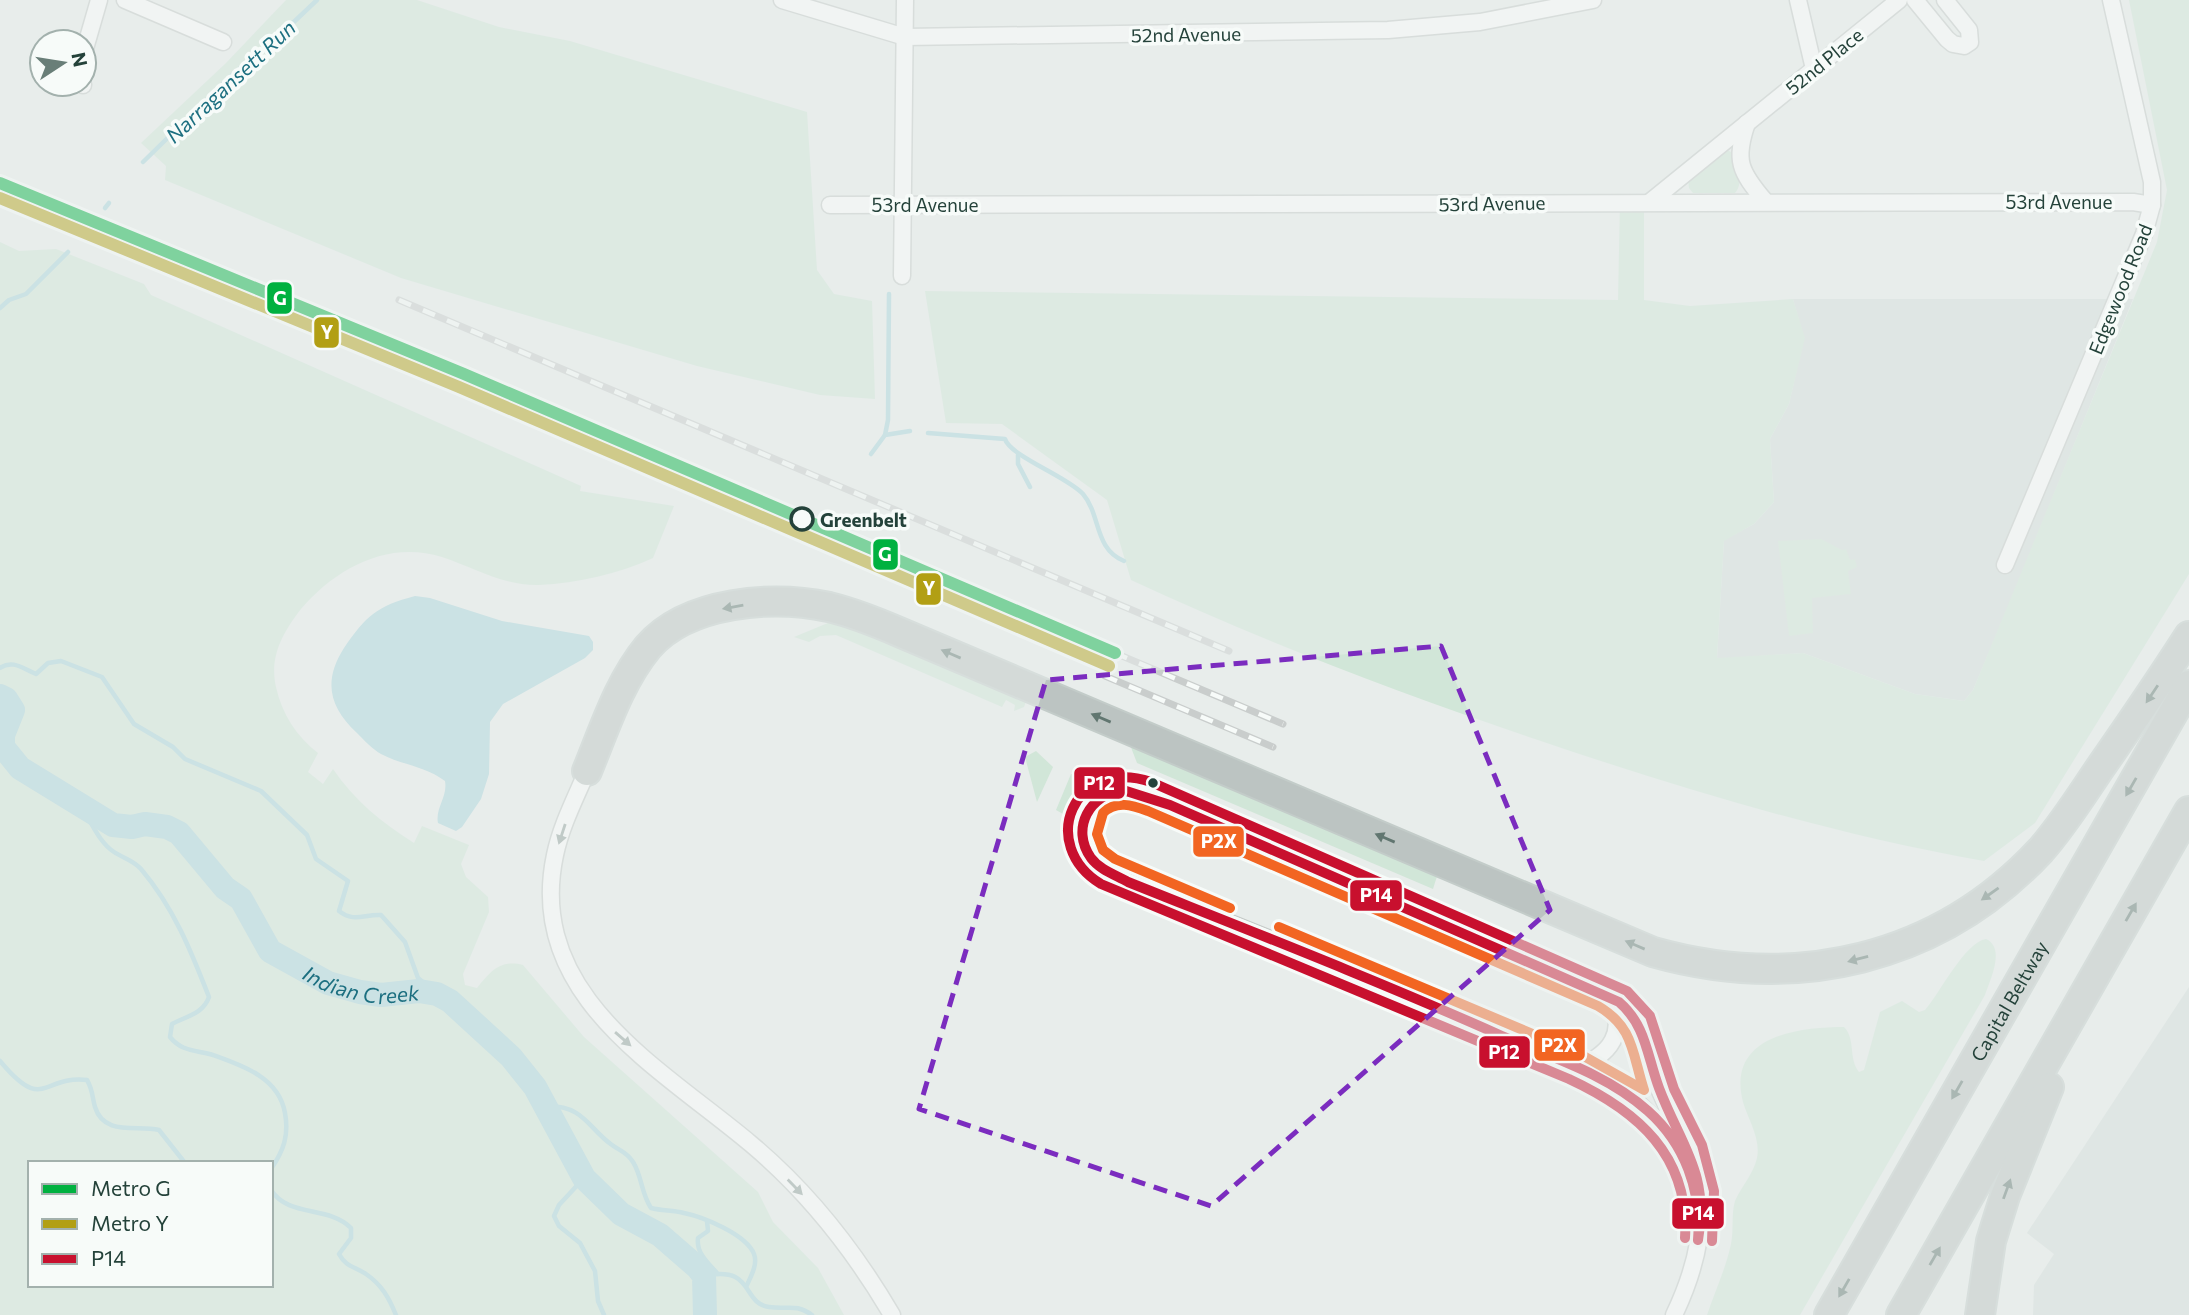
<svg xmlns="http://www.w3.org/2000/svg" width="2189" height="1315" viewBox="0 0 2189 1315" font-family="Commissioner,sans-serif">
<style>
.built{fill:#d6dedb}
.green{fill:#d1e6d8;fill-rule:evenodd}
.water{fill:#a9d4db}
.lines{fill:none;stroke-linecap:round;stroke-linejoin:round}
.stream{stroke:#a9d4db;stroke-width:4.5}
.river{stroke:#a9d4db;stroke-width:24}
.street-casing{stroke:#c5cac8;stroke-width:19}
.highway-casing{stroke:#c3ccc9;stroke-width:32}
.street{stroke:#fcfcfc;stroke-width:16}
.highway{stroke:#bcc4c2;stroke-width:28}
.rail-casing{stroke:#c9cdcc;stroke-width:7}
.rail{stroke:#f7fbf9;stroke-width:4.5;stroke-dasharray:13;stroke-linecap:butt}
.bus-1-casing{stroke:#f7fbf9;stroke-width:16}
.bus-2-casing{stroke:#f7fbf9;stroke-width:16}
.bus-3-casing{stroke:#f7fbf9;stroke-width:16}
.bus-1{stroke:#c8102e;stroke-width:10}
.bus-2{stroke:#c8102e;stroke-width:10}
.bus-3{stroke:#f26522;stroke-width:10}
.metro-1-casing{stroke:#f7fbf9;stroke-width:18}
.metro-2-casing{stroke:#f7fbf9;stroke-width:18}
.metro-1{stroke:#00b140;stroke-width:12}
.metro-2{stroke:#b29f14;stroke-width:12}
.oneway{fill:#617670}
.oneway2{fill:#909f9b}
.marked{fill:none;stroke:#7b2cbf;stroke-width:5;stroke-dasharray:14 9;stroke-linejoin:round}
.stop-dot{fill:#f7fbf9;stroke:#24423a;stroke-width:3.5}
.bus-dot{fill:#24423a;stroke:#f7fbf9;stroke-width:2.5}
.labels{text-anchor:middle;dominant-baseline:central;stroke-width:7;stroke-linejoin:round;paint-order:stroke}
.street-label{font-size:19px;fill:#24423a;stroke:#f7fbf9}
.stop-label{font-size:19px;font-weight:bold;fill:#24423a;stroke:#f7fbf9;text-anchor:start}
.water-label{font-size:21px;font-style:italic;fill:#1c6f80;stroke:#f7fbf9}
.line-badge{stroke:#f7fbf9;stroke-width:2.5}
.badge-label{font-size:19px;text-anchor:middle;font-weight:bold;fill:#fff}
</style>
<rect width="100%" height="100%" fill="#e8edeb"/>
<g class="built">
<polygon points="1793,299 2133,299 2009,605 1973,690 1964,701 1915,694 1803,653 1717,659 1724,540 1754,524 1774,502 1770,439 1789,404 1804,338"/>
<polygon points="2189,987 2189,1315 2033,1315 2034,1285 2054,1254 2027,1233"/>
</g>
<g class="green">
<polygon points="286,0 417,0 499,27 570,41 807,112 817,270 834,294 872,301 875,399 820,395 697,366 401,278 165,180 166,166 141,143 226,63"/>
<path d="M2129,0H2189V574L2035,823L1984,861C1831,834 1682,789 1535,739C1397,692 1262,641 1131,580L1107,500L1002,424L946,423L925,291L1618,300L1620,202H1644V300L1690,306L1793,299L1805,338L1789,404L1770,439L1774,502L1754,524L1724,541L1717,658L1803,653L1915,694L1964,701L1973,690L2157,242L2167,190Z"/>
<path d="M1725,149L1731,152C1734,165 1746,181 1735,193H1693L1689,188L1688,179Z"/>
<path d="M0,242L19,251L56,249L144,284L151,295L581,486L580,491L674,506L653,558C618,574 578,583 539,585C504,586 475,568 442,557C388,540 336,568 301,609C283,632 269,657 276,687C282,714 296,736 318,753L308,772L323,784L333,769C354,800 382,823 414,843L422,826L469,845L461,864L466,877L488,897L489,912L463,974L465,985L477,988C490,972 500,959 523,965L584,1037L758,1192L773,1222L818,1268L844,1315H0ZM30,1163H271V1285H30Z"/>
<polygon points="1821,539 1842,550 1846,549 1850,560 1855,559 1857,567 1848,571 1851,594 1812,598 1813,633 1789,636 1778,541"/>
<polygon points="840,618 1028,696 1024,707 1014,711 1015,705 1006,700 1002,707 836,635 820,636 809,642 794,637"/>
<polygon points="1127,737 1439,870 1433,889 1137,763"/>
<polygon points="1036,751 1053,767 1037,802 1025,757"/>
<polygon points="1071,774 1087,776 1101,773 1106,784 1085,797 1078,808 1063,814 1056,810"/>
<path d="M1986,939C2006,948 1990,980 1985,995L1800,1315H1707C1715,1291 1726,1268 1731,1244C1734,1230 1731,1214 1735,1201C1741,1187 1754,1173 1757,1158C1761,1139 1748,1119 1743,1102C1726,1036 1798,1027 1844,1027C1856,1039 1848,1058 1859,1072L1864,1070L1880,1012L1902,1001L1919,1012L1925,1010C1940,993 1965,942 1986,939Z"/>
</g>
<path class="water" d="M415,596L430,598L502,621L589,636L593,642V650L585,658L503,704L490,722L489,774L481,799L462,827L456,831L438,823C435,808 448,797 445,781C425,766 402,765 381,754C372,749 364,740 357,733C329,707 323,681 344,648C366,616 377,606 415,596Z"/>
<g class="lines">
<g class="stream">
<polyline points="143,162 232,75 279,36 317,0"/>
<polyline points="105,208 109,203"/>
<polyline points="0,308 9,300 26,294 68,252"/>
<path d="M928,433L1005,439C1010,456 1068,477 1083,494C1101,515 1094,549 1124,561"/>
<polyline points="885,435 888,420 889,294"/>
<polyline points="871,454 885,435 910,431"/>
<polyline points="1018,455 1018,464 1030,487"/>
<path d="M0,668C13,659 23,669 36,674L48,663L61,661L102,677L134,724L173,747L185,759L261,791L307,835L316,859L348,881L339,911C354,923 364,914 381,915L405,942L418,978L437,994"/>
<path d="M82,808C92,823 99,842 114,852C123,858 133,860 141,869C174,908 191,951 209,997C203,1014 187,1016 172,1024L170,1037C182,1052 196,1050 213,1055C244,1066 279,1078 285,1113C289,1135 284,1150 271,1169"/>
<path d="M0,1061C44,1114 42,1075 87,1080C93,1090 92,1097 95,1107C104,1136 136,1125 159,1130L185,1163"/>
<path d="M548,1106C584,1106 588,1128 612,1145C620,1151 627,1152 633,1162C642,1176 641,1193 651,1208C663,1211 673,1210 684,1213C703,1217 746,1234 754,1254C758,1264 751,1276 747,1285"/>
<polyline points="584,1178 559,1205 554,1216 559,1226 580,1243 595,1271 598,1301 604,1315"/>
<path d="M271,1190C289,1218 328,1205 351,1228V1238L339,1254C346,1267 354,1266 366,1274C382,1285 389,1298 396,1315"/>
<path d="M707,1221L708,1231L698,1238C696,1253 708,1263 717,1273"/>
<path d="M704,1276C755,1265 741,1303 769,1307C788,1310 795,1303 812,1315"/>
</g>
<path class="river" id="s1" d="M0,696L6,699L13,710L3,735V747L20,768L113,825L132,827L145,824L167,827L179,833L225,888L241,899L270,951L328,983L360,992L381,995L419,991L437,994L450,1001L511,1057L535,1087L584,1178L621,1214L660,1235L698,1268L704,1276L705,1315"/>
<defs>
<g id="street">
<polyline points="125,0 223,42"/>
<polyline points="782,0 905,37 1388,30 1480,22 1593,0"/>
<polyline points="1798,0 1814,69"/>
<polyline points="1915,0 1947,39 1953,44 1964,46 1970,42 1969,30 1945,0"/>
<polyline points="84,52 99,0"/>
<polyline points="83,84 83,85"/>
<path d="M1747,123C1734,160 1740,172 1765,201"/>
<polyline points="1650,202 1899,0"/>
<polyline points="830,205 2133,202 2152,205"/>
<polyline points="902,276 905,0"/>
<polyline points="2005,565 2144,234 2152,205 2152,182 2111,0"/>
<path d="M587,771C575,799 561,826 555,855C525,996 661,1068 751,1144C807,1191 855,1252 892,1315"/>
<path d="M1571,1067C1610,1060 1632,1028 1604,993"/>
<path d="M1674,1315C1699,1263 1712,1205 1689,1149C1680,1127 1666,1108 1658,1086C1642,1044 1651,1016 1604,993L1140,794C1098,786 1062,816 1091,857C1099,869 1115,875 1128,882L1426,1002L1609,1084L1635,1100L1664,1128L1698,1191"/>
</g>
<g id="highway">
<path d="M587,771C604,730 619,682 648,647C688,601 773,595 829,607C853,613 876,622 899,632L1653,952C1795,992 1938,961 2041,850C2063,825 2081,796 2100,768C2130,725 2160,681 2189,636"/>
<path id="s2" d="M1829,1315L2189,685"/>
<polyline points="1901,1315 2189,811"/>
<polyline points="1980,1315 1991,1241 2005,1196 2049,1087"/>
</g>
</defs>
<use href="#street" class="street-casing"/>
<use href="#highway" class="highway-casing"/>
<use href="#street" class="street"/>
<use href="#highway" class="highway"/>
<defs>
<g id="rail">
<polyline points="399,300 1229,651"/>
<polyline points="1115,653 1283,724"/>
<polyline points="1105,676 1273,747"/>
</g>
</defs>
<use href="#rail" class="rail-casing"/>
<use href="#rail" class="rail"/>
<defs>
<path id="bus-1" d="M1123,790L1170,805L1619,1002C1646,1025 1647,1056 1659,1088C1680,1144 1710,1173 1698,1240C1702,1191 1685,1144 1648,1111C1607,1074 1551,1057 1502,1036C1379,981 1253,932 1128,882C1116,875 1100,870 1091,858C1070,828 1090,794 1123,790Z"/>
<path id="bus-2" d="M1685,1238C1690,1156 1638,1111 1569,1079L1101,884C1037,845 1073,756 1151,782L1627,991L1650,1016L1674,1089L1702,1145L1714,1191L1712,1241"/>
<path id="bus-3" d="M1230,908L1115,859L1103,850L1097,834L1103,813C1116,800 1132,805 1148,811L1598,1006C1634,1027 1632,1053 1644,1090L1580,1054L1279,927"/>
</defs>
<use href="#bus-1" class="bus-1-casing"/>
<use href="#bus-2" class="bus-2-casing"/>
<use href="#bus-3" class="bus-3-casing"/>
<use href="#bus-1" class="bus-1"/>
<use href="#bus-2" class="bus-2"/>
<use href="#bus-3" class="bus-3"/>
<defs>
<polyline id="metro-1" points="0,183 464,374 1115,653"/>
<polyline id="metro-2" points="0,198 459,387 1109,666"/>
</defs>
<use href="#metro-1" class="metro-1-casing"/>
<use href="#metro-2" class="metro-2-casing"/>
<use href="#metro-1" class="metro-1"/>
<use href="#metro-2" class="metro-2"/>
</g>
<defs><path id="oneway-solid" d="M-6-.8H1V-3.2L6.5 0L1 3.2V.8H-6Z" transform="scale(1.75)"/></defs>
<g class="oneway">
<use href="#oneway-solid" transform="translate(733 607) rotate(170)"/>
<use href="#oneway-solid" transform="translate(951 654) rotate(-157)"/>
<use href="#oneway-solid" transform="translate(2152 694) rotate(124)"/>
<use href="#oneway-solid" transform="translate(1101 718) rotate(-157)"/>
<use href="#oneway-solid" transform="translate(2131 787) rotate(120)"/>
<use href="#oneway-solid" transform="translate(1385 838) rotate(-157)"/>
<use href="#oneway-solid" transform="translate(1990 894) rotate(145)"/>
<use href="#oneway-solid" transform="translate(2131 912) rotate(-60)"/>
<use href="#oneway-solid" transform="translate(1635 945) rotate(-157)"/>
<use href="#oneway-solid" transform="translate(1858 959) rotate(165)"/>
<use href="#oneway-solid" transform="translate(1957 1090) rotate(120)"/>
<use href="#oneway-solid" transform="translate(2007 1189) rotate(-70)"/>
<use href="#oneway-solid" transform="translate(1935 1256) rotate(-60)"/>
<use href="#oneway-solid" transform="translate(1844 1288) rotate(120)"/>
</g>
<g class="oneway2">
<use href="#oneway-solid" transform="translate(562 834) rotate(108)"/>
<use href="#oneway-solid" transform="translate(623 1039) rotate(41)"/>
<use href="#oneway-solid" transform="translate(795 1187) rotate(46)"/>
</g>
<path d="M0 0H2189V1315H0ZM1441,646L1550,910L1211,1206L919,1109L1046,680Z" fill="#e8edeb" fill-opacity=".55" fill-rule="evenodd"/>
<path class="marked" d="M1441,646L1550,910L1211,1206L919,1109L1046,680Z"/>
<circle class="stop-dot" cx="802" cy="519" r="11"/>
<circle class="bus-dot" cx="1153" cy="783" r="6"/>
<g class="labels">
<g class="street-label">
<text transform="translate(1186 34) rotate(-1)">52nd Avenue</text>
<text transform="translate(1824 61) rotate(-39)">52nd Place</text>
<text x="2059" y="201">53rd Avenue</text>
<text transform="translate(1492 203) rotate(-1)">53rd Avenue</text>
<text x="925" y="204">53rd Avenue</text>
<text transform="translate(2120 289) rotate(-68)">Edgewood Road</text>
<text stroke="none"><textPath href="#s2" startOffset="362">Capital Beltway</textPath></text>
</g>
<g class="stop-label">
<text x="820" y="519">Greenbelt</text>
</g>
<g class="water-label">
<text transform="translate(230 81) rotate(-43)">Narragansett Run</text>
<text stroke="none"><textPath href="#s1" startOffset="513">Indian Creek</textPath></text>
</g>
</g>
<g class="line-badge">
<rect x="266" y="281" width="27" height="34" rx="7" fill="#00b140"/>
<rect x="313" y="316" width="27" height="33" rx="7" fill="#b29f14"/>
<rect x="872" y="538" width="27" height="33" rx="7" fill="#00b140"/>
<rect x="915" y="572" width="27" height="34" rx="7" fill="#b29f14"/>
<rect x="1073" y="766" width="53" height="34" rx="7" fill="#c8102e"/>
<rect x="1192" y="825" width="53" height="33" rx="7" fill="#f26522"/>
<rect x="1349" y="879" width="54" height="33" rx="7" fill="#c8102e"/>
<rect x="1533" y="1028" width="53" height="34" rx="7" fill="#f26522"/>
<rect x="1478" y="1035" width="53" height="34" rx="7" fill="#c8102e"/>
<rect x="1671" y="1197" width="54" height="33" rx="7" fill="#c8102e"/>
</g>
<g class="badge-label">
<text x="280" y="305">G</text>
<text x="327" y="339">Y</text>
<text x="885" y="561">G</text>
<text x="929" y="595">Y</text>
<text x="1099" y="790">P12</text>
<text x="1219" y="848">P2X</text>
<text x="1376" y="902">P14</text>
<text x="1559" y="1052">P2X</text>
<text x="1504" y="1059">P12</text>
<text x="1698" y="1220">P14</text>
</g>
<rect x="28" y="1161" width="245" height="126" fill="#f7fbf9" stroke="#a3b1ad" stroke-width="2"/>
<rect x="42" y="1184" width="35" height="10" fill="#00b140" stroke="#a3b1ad" stroke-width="2"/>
<text x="91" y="1196" font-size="21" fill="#24423a">Metro G</text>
<rect x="42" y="1219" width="35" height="10" fill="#b29f14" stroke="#a3b1ad" stroke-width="2"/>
<text x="91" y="1231" font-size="21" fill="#24423a">Metro Y</text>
<rect x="42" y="1254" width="35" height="10" fill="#c8102e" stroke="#a3b1ad" stroke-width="2"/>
<text x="91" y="1266" font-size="21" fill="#24423a">P14</text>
<g transform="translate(63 63) rotate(78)"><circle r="33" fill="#f7fbf9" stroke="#a3b1ad" stroke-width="2"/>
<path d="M0-5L12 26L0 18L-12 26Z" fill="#697e78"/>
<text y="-10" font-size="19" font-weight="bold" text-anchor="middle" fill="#24423a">N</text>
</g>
</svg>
